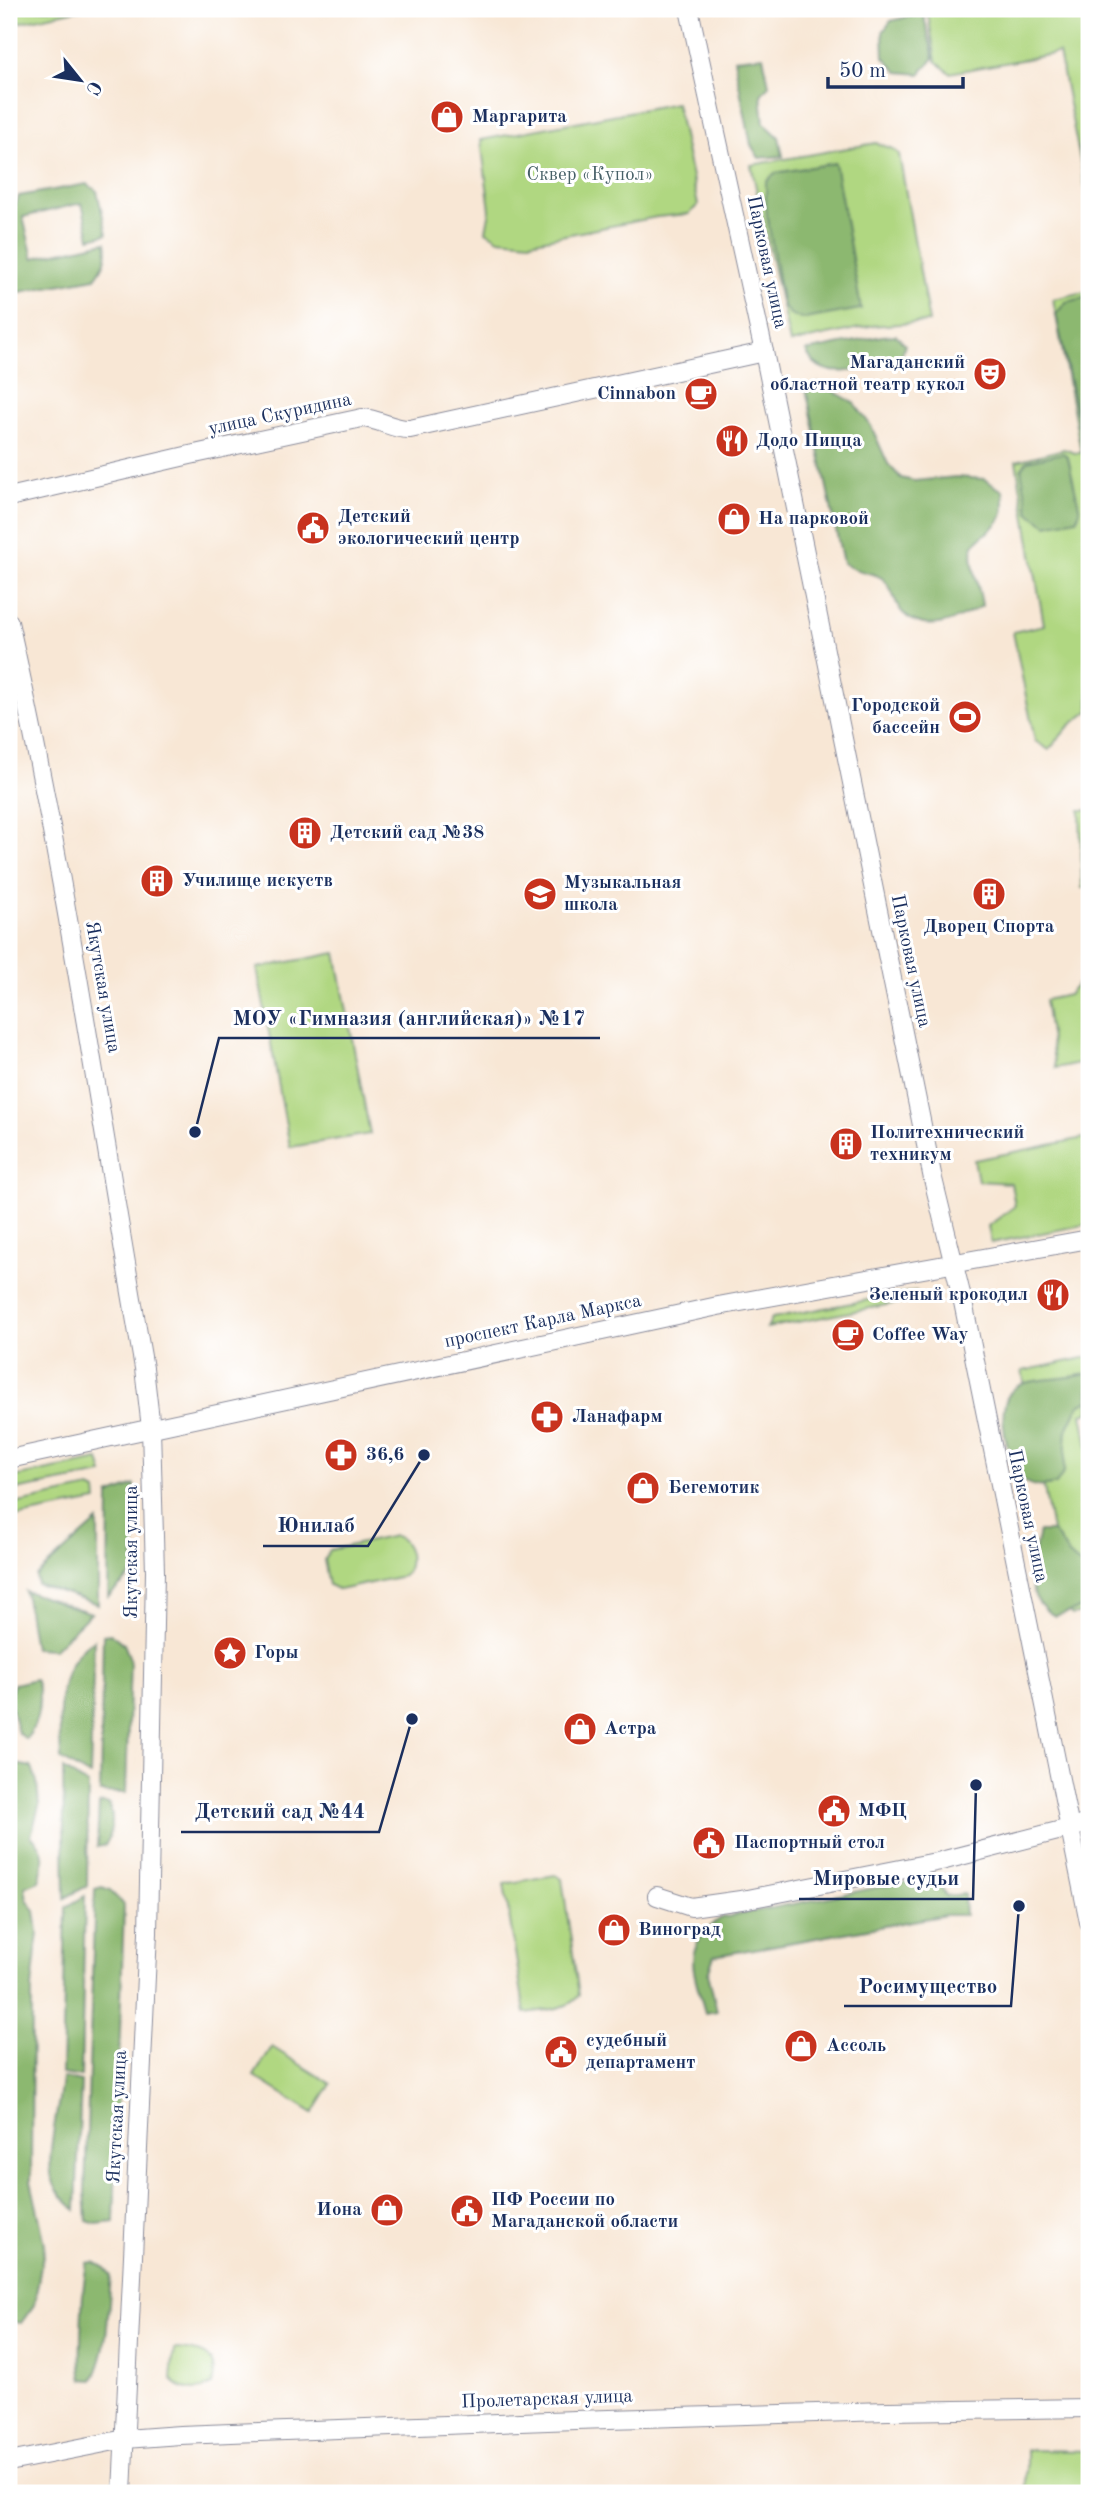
<svg xmlns="http://www.w3.org/2000/svg" width="1098" height="2502" viewBox="0 0 1098 2502" font-family="'Old Standard TT',serif">
<style>
.green{fill:#b0d781;stroke:#668370;stroke-width:2}
.forest{fill:#8cb86f;stroke:#547466;stroke-width:2}
.lines{fill:none;stroke-linecap:round;stroke-linejoin:round}
.minor-casing{stroke:#8a8b9a;stroke-width:20}
.minor{stroke:#fff;stroke-width:18}
.labels{text-anchor:middle;dominant-baseline:central;stroke-width:6;stroke-linejoin:round;paint-order:stroke}
.poi-label{font-size:19px;font-weight:bold;fill:#1b2f5e;stroke:#fff;text-anchor:start}
.park-label{font-size:19px;fill:#486168;stroke:#fff}
.street-label{font-size:19px;fill:#1b2f5e;stroke:#fff}
.leader{fill:none;stroke:#1b2f5e;stroke-width:2.5}
.callout-dot{fill:#1b2f5e;stroke:#fff;stroke-width:2.5}
.callout-label{font-size:21px;text-anchor:middle;font-weight:bold;fill:#1b2f5e;stroke:#fff;stroke-width:6;stroke-linejoin:round;paint-order:stroke}
</style>
<rect width="100%" height="100%" fill="#fff"/>
<filter id="ink" filterUnits="userSpaceOnUse"><feTurbulence type="fractalNoise" baseFrequency=".0143" numOctaves="2"/><feDisplacementMap in="SourceGraphic" scale="14" xChannelSelector="R" yChannelSelector="G"/><feConvolveMatrix kernelMatrix="1 2 1 2 8 2 1 2 1" color-interpolation-filters="sRGB"/></filter>
<filter id="wash" filterUnits="userSpaceOnUse"><feTurbulence type="fractalNoise" baseFrequency=".00686" numOctaves="4" result="noise"/><feDisplacementMap in="SourceGraphic" scale="28" xChannelSelector="R" yChannelSelector="G"/><feGaussianBlur stdDeviation="1.57" result="paint"/><feColorMatrix in="noise" values="0 0 0 0 0 0 0 0 0 0 0 0 0 0 0 0 0 1.4 0 .05"/><feComposite in="paint" operator="in"/></filter>
<g filter="url(#wash)">
<rect width="100%" height="100%" fill="#f8e7d5"/>
<g class="green">
<polygon points="30,9 81,9 9,25 9,13"/>
<polygon points="927,9 1089,9 1089,206 1059,53 950,73 936,61"/>
<polygon points="676,103 698,205 689,214 657,217 530,242 499,239 486,231 490,210 481,140"/>
<polygon points="876,143 893,149 899,154 929,322 870,326 790,343 751,165"/>
<polygon points="1089,291 1089,711 1069,726 1049,750 1035,741 1013,632 1044,625 1016,461 1064,449 1075,453 1081,452 1053,299"/>
<polygon points="1080,810 1089,810 1089,888 1082,888"/>
<polygon points="336,953 370,1134 290,1147 257,968"/>
<polygon points="1089,971 1089,1061 1055,1068 1045,1000 1068,995"/>
<polygon points="1089,1137 1089,1224 991,1243 988,1226 1015,1206 1011,1183 978,1181 974,1160"/>
<polygon points="916,1291 918,1299 767,1328 772,1318"/>
<polygon points="1089,1357 1089,1412 1082,1414 1089,1451 1089,1612 1072,1615 1067,1610 1022,1371"/>
<polygon points="99,1460 103,1474 9,1491 9,1478"/>
<polygon points="90,1488 96,1491 97,1501 9,1518 9,1505"/>
<path d="M394,1536C410,1539 415,1566 403,1576L339,1590L329,1585L324,1560L330,1550Z"/>
<path d="M555,1875L562,1879L579,1995C570,2010 542,2010 525,2013L504,1884Z"/>
<polygon points="272,2047 331,2084 313,2113 254,2076"/>
<path d="M174,2349C199,2350 220,2354 212,2385C199,2393 181,2391 171,2379Z"/>
<polygon points="1026,2450 1089,2451 1089,2492 1026,2493"/>
</g>
<g class="forest">
<polygon points="923,13 934,58 920,74 898,72 884,57 883,32 891,21"/>
<polygon points="763,56 769,85 761,95 764,123 779,137 783,156 759,158 751,145 734,59"/>
<polygon points="835,163 861,309 805,319 792,316 783,306 766,210 766,182 775,173"/>
<path d="M87,184L97,191L107,234L90,238L82,203L23,217L33,258L106,242C109,257 104,266 95,278L9,294V205L16,204L19,196Z"/>
<polygon points="1089,297 1089,472 1056,314 1066,302"/>
<path d="M896,335L905,345L901,358C870,365 823,388 806,351L882,336Z"/>
<path d="M819,383L854,403L871,426L888,464L901,478L914,481L956,477L984,479L1003,491C1008,527 994,523 973,545C969,563 980,587 982,606C959,619 925,637 902,612C894,602 893,588 883,579C874,571 857,574 843,563L806,389Z"/>
<polygon points="1063,453 1068,457 1080,511 1077,519 1047,525 1029,513 1021,469 1027,461"/>
<path d="M1089,1373V1400L1079,1405L1067,1430L1064,1472L1056,1484C1040,1489 1031,1486 1017,1478C1008,1451 986,1390 1029,1382C1049,1378 1070,1379 1089,1373Z"/>
<polygon points="135,1485 134,1573 108,1597 109,1495"/>
<polygon points="98,1521 98,1604 37,1584 36,1576"/>
<path d="M1039,1532H1053C1059,1538 1062,1544 1067,1552C1072,1560 1083,1564 1089,1573V1606L1055,1616C1020,1598 1032,1563 1039,1532Z"/>
<polygon points="25,1591 91,1613 54,1649 34,1648"/>
<polygon points="111,1634 124,1644 130,1659 126,1793 100,1792 103,1635"/>
<path d="M94,1640L90,1776L61,1759C59,1720 54,1662 94,1640Z"/>
<path d="M35,1679C43,1697 39,1724 26,1739L18,1733L9,1698L14,1684Z"/>
<path d="M9,1763L32,1767L37,1782L39,1806L31,1836C48,1848 44,1864 39,1881L25,1887L27,1899L35,1911L38,1932L32,1988L31,2181L45,2244L34,2305L21,2323L9,2321Z"/>
<polygon points="63,1769 88,1785 87,1886 65,1898"/>
<path d="M103,1803L109,1804C114,1816 113,1835 105,1845L97,1847L99,1804Z"/>
<path d="M930,1877L940,1884L946,1896L964,1894L965,1915H946L714,1956L708,1973L717,2011L705,2013C694,1970 679,1948 721,1918Z"/>
<polygon points="102,1887 110,1890 124,1906 114,2222 96,2224 87,2221 85,2192 95,1889"/>
<polygon points="85,1896 81,2077 62,2074 66,1907"/>
<path d="M62,2078L81,2082L76,2210C68,2203 59,2195 54,2184C43,2162 60,2105 62,2078Z"/>
<path d="M94,2262L105,2268L111,2275C108,2308 109,2350 93,2380L83,2379C79,2363 81,2351 81,2335C82,2310 82,2288 87,2263Z"/>
</g>
</g>
<g filter="url(#ink)">
<g class="lines">
<defs>
<g id="minor">
<polyline points="689,9 764,352 933,1179 963,1302 1089,1922"/>
<path d="M9,497L190,455L362,418C380,419 393,430 410,429L764,352"/>
<path d="M9,622C65,869 100,1119 144,1368L151,1428L155,1572L148,1933L122,2493"/>
<polyline points="9,1459 718,1306 1089,1239"/>
<polyline points="657,1896 691,1907 748,1899 941,1861 1089,1823"/>
<polyline points="9,2462 125,2439 180,2435 575,2420 888,2411 1089,2408"/>
</g>
</defs>
<use href="#minor" class="minor-casing"/>
<use href="#minor" class="minor"/>
</g>
</g>
<defs>
<symbol id="shop-disc" viewBox="-11 -11 22 22"><circle r="9.5" fill="#c8321e" stroke="#fff"/><path d="M-5-2.5h2.3a2.7 3.5 0 0 1 5.4 0H5L5.5 6h-11ZM-1.5-2.5h3a1.5 2.3 0 0 0-3 0Z" fill="#fff"/></symbol>
<symbol id="theatre-disc" viewBox="-11 -11 22 22"><circle r="9.5" fill="#c8321e" stroke="#fff"/><path d="M-5-5.5Q0-4 5-5.5V0Q5 5 0 6Q-5 5-5 0ZM-3.3-2.5H-1v1.5H-3.3ZM1-2.5H3.3v1.5H1ZM-2.8 1Q0 5.5 2.8 1Z" fill="#fff"/></symbol>
<symbol id="cafe-disc" viewBox="-11 -11 22 22"><circle r="9.5" fill="#c8321e" stroke="#fff"/><path d="M-5.5-4.5H6V0H3Q3 3.5 0 3.5H-2.5Q-5.5 3.5-5.5 0ZM3-3.2v2h1.7v-2ZM-6 4.5H4V6H-6Z" fill="#fff"/></symbol>
<symbol id="restaurant-disc" viewBox="-11 -11 22 22"><circle r="9.5" fill="#c8321e" stroke="#fff"/><path d="M-5-6h1v4h1v-4h1v4h1v-4h1v5L-1.5 .5V6h-2V.5L-5-1ZM5-6V6H3V1.5H1.5Q1.5-4 5-6Z" fill="#fff"/></symbol>
<symbol id="civic-disc" viewBox="-11 -11 22 22"><circle r="9.5" fill="#c8321e" stroke="#fff"/><path d="M-.6-6.5H3V-4.5H.6V-3L4-1V1h2V6H-6V1h2V-1L-.6-3ZM-1.2 2.5V6h2.4V2.5Z" fill="#fff"/></symbol>
<symbol id="stadium-disc" viewBox="-11 -11 22 22"><circle r="9.5" fill="#c8321e" stroke="#fff"/><path d="M0-5a6.5 5 0 1 0 0 10a6.5 5 0 1 0 0-10ZM-3.5-1.8h7v3.6h-7Z" fill="#fff"/></symbol>
<symbol id="building-disc" viewBox="-11 -11 22 22"><circle r="9.5" fill="#c8321e" stroke="#fff"/><path d="M-4-6H4V6H1V3H-1V6H-4ZM-2.5-4.3h1.7v1.8h-1.7ZM.8-4.3h1.7v1.8H.8ZM-2.5-1h1.7V.8h-1.7ZM.8-1h1.7V.8H.8Z" fill="#fff"/></symbol>
<symbol id="school-disc" viewBox="-11 -11 22 22"><circle r="9.5" fill="#c8321e" stroke="#fff"/><path d="M0-5L7-2L0 1L-7-2ZM-4 1L0 2.5L4 1V4Q0 6-4 4Z" fill="#fff"/></symbol>
<symbol id="pharmacy-disc" viewBox="-11 -11 22 22"><circle r="9.5" fill="#c8321e" stroke="#fff"/><path d="M-2-6h4v4h4v4h-4v4h-4v-4h-4v-4h4Z" fill="#fff"/></symbol>
<symbol id="sight-disc" viewBox="-11 -11 22 22"><circle r="9.5" fill="#c8321e" stroke="#fff"/><path d="M0-6L1.8-2.2L6-1.7L2.9 1.2L3.7 5.4L0 3.3L-3.7 5.4L-2.9 1.2L-6-1.7L-1.8-2.2Z" fill="#fff"/></symbol>
</defs>
<g fill-rule="evenodd">
<use href="#shop-disc" x="428" y="98" width="38" height="38"/>
<use href="#theatre-disc" x="971" y="355" width="38" height="38"/>
<use href="#cafe-disc" x="682" y="375" width="38" height="38"/>
<use href="#restaurant-disc" x="713" y="422" width="38" height="38"/>
<use href="#shop-disc" x="715" y="500" width="38" height="38"/>
<use href="#civic-disc" x="294" y="509" width="38" height="38"/>
<use href="#stadium-disc" x="946" y="698" width="38" height="38"/>
<use href="#building-disc" x="286" y="814" width="38" height="38"/>
<use href="#building-disc" x="138" y="862" width="38" height="38"/>
<use href="#school-disc" x="521" y="875" width="38" height="38"/>
<use href="#building-disc" x="970" y="875" width="38" height="38"/>
<use href="#building-disc" x="827" y="1125" width="38" height="38"/>
<use href="#restaurant-disc" x="1034" y="1276" width="38" height="38"/>
<use href="#cafe-disc" x="829" y="1316" width="38" height="38"/>
<use href="#pharmacy-disc" x="528" y="1398" width="38" height="38"/>
<use href="#pharmacy-disc" x="322" y="1436" width="38" height="38"/>
<use href="#shop-disc" x="624" y="1469" width="38" height="38"/>
<use href="#sight-disc" x="211" y="1634" width="38" height="38"/>
<use href="#shop-disc" x="561" y="1710" width="38" height="38"/>
<use href="#civic-disc" x="815" y="1792" width="38" height="38"/>
<use href="#civic-disc" x="690" y="1824" width="38" height="38"/>
<use href="#shop-disc" x="595" y="1911" width="38" height="38"/>
<use href="#shop-disc" x="782" y="2027" width="38" height="38"/>
<use href="#civic-disc" x="542" y="2033" width="38" height="38"/>
<use href="#shop-disc" x="368" y="2191" width="38" height="38"/>
<use href="#civic-disc" x="448" y="2192" width="38" height="38"/>
</g>
<g class="labels">
<g class="poi-label">
<text x="472" y="117">Маргарита</text>
<text x="965" y="363" text-anchor="end">Магаданский<tspan x="965" dy="22">областной театр кукол</tspan></text>
<text x="676" y="394" text-anchor="end">Cinnabon</text>
<text x="756" y="441">Додо Пицца</text>
<text x="338" y="517">Детский<tspan x="338" dy="22">экологический центр</tspan></text>
<text x="758" y="519">На парковой</text>
<text x="940" y="706" text-anchor="end">Городской<tspan x="940" dy="22">бассейн</tspan></text>
<text x="330" y="833">Детский сад №38</text>
<text x="182" y="881">Училище искуств</text>
<text x="564" y="883">Музыкальная<tspan x="564" dy="22">школа</tspan></text>
<text x="989" y="927" text-anchor="middle">Дворец Спорта</text>
<text x="870" y="1133">Политехнический<tspan x="870" dy="22">техникум</tspan></text>
<text x="1028" y="1295" text-anchor="end">Зеленый крокодил</text>
<text x="872" y="1335">Coffee Way</text>
<text x="572" y="1417">Ланафарм</text>
<text x="366" y="1455">36,6</text>
<text x="668" y="1488">Бегемотик</text>
<text x="254" y="1653">Горы</text>
<text x="604" y="1729">Астра</text>
<text x="858" y="1811">МФЦ</text>
<text x="734" y="1843">Паспортный стол</text>
<text x="638" y="1930">Виноград</text>
<text x="586" y="2041">судебный<tspan x="586" dy="22">департамент</tspan></text>
<text x="826" y="2046">Ассоль</text>
<text x="491" y="2200">ПФ России по<tspan x="491" dy="22">Магаданской области</tspan></text>
<text x="362" y="2210" text-anchor="end">Иона</text>
</g>
<g class="park-label">
<text x="590" y="175">Сквер «Купол»</text>
</g>
<g class="street-label">
<text transform="translate(766 262) rotate(78)">Парковая улица</text>
<text transform="translate(280 415) rotate(-12)">улица Скуридина</text>
<text transform="translate(910 961) rotate(78)">Парковая улица</text>
<text transform="translate(102 987) rotate(80)">Якутская улица</text>
<text transform="translate(543 1322) rotate(-12)">проспект Карла Маркса</text>
<text transform="translate(1027 1516) rotate(78)">Парковая улица</text>
<text transform="translate(132 1552) rotate(-90)">Якутская улица</text>
<text transform="translate(118 2117) rotate(-87)">Якутская улица</text>
<text transform="translate(547 2400) rotate(-2)">Пролетарская улица</text>
</g>
</g>
<path class="leader" d="M195 1132L219 1038H600M424 1455L368 1546H263M412 1719L379 1832H181M976 1785L973 1899H799M1019 1906L1011 2006H844"/>
<g class="callout-dot">
<circle cx="195" cy="1132" r="7"/>
<circle cx="424" cy="1455" r="7"/>
<circle cx="412" cy="1719" r="7"/>
<circle cx="976" cy="1785" r="7"/>
<circle cx="1019" cy="1906" r="7"/>
</g>
<g class="callout-label">
<text x="409" y="1025">МОУ «Гимназия (английская)» №17</text>
<text x="316" y="1532">Юнилаб</text>
<text x="280" y="1818">Детский сад №44</text>
<text x="886" y="1885">Мировые судьи</text>
<text x="928" y="1993">Росимущество</text>
</g>
<rect width="1098" height="2502" fill="none" stroke="#fff" stroke-width="35"/>
<g transform="translate(80 80) rotate(120)" stroke="#ffffff" stroke-width="5" paint-order="stroke">
<path d="M0-5L12 26L0 18L-12 26Z" fill="#1b2f5e"/>
<text y="-10" font-size="19" font-weight="bold" text-anchor="middle" fill="#1b2f5e">С</text>
</g>
<path d="M828 77v10h135v-10" fill="none" stroke="#1b2f5e" stroke-width="3.5"/>
<text x="839" y="77" font-size="21" fill="#1b2f5e" stroke="#ffffff" stroke-width="5" paint-order="stroke">50 m</text>
</svg>
